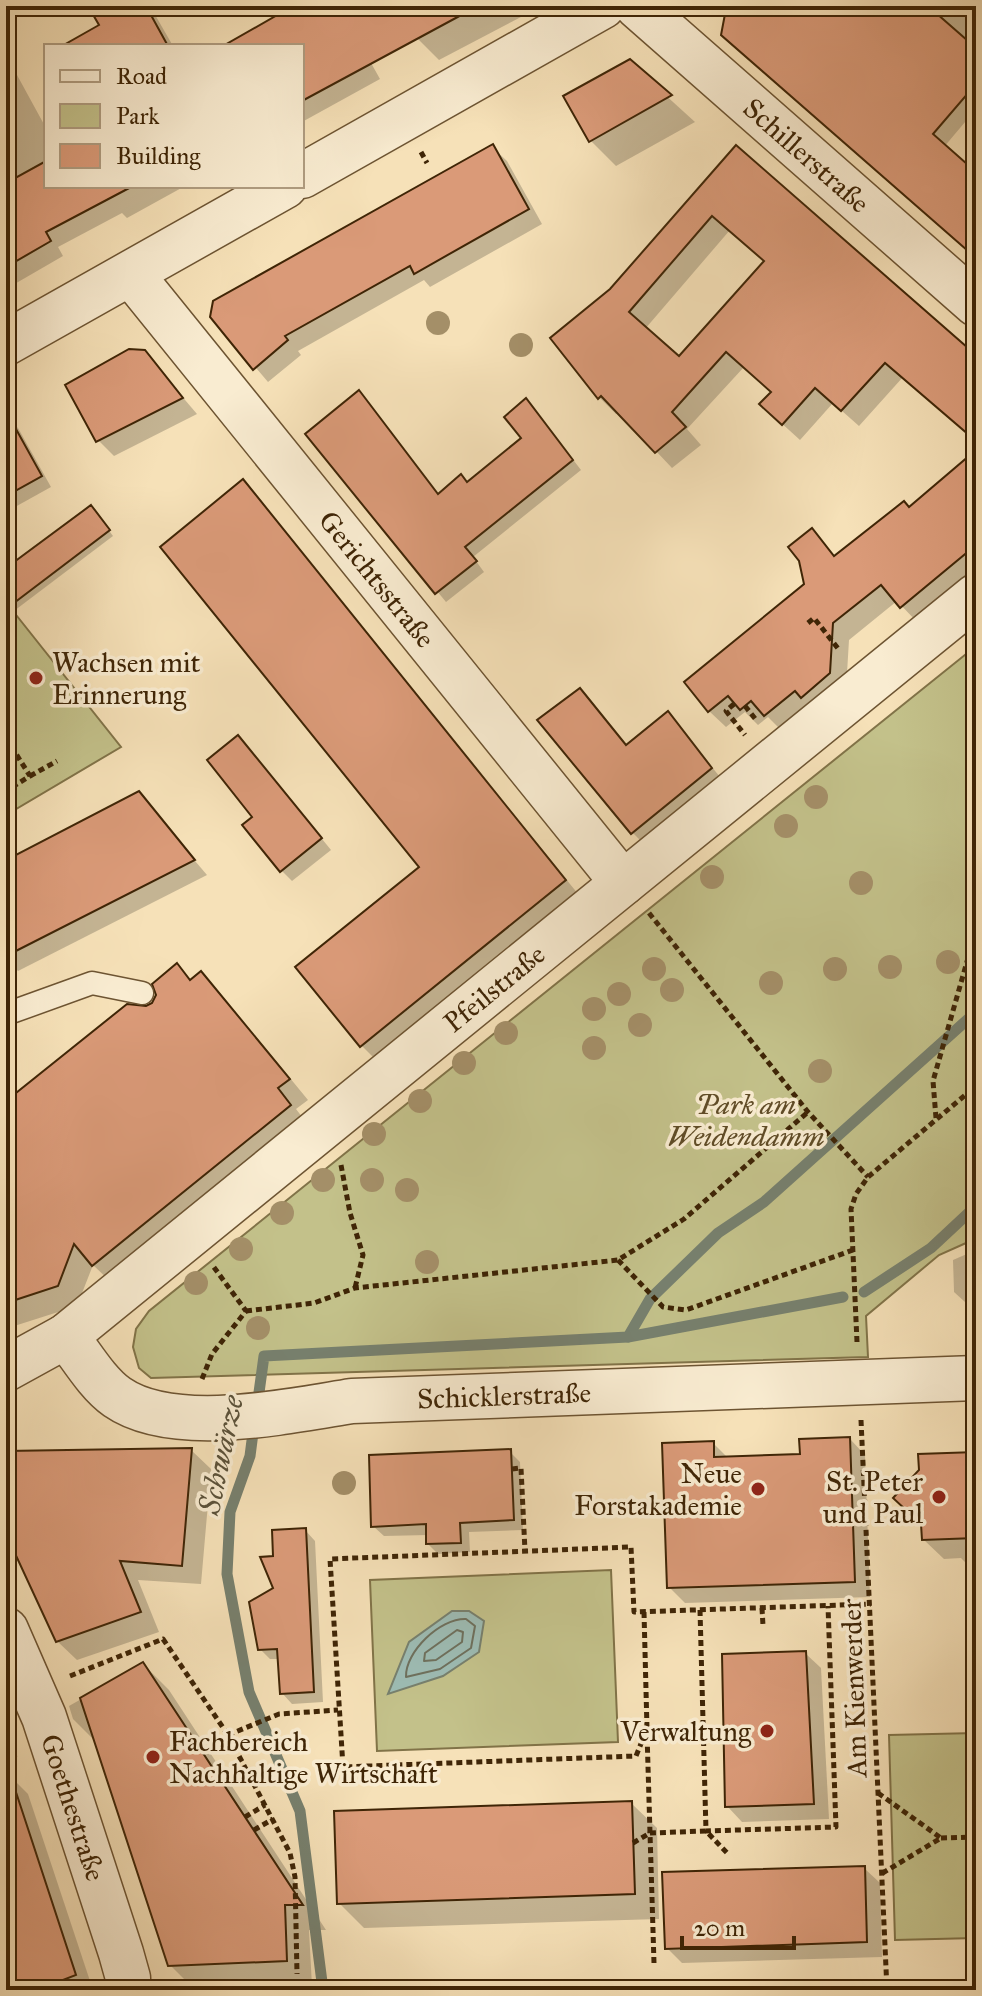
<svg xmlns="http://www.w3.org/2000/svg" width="982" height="1996" viewBox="0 0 982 1996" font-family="'IM FELL Great Primer',serif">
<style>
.green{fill:#c3c18a;stroke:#817348;stroke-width:2}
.water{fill:#9dbcb4;stroke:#77806e;stroke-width:2}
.shadow{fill:#0003;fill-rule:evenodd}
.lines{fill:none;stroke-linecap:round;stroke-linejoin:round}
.shore{stroke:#6e705d;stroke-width:2}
.stream{stroke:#77806e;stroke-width:11}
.building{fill:#da9a78;stroke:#3f2506;stroke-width:2;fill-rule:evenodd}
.lane-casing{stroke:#6d5432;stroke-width:25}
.street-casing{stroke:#6d5432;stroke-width:47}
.path{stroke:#3f2506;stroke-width:5;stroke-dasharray:6 4;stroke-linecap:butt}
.lane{stroke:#f9ecd1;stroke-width:22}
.street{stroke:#f9ecd1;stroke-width:44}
.tree{fill:#a48f68}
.poi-dot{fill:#8f2418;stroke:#f9ecd1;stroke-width:3}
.labels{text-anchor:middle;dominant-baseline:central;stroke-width:7;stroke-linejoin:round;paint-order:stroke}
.street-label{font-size:28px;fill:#3f2506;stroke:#f9ecd1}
.poi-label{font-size:28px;fill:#3f2506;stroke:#f9ecd1;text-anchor:end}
.park-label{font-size:28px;font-style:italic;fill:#604c27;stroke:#f9ecd1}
.water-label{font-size:30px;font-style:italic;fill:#5b523a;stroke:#f9ecd1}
</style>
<rect width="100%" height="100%" fill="#f6e1b8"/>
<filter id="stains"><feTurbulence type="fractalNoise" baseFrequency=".0025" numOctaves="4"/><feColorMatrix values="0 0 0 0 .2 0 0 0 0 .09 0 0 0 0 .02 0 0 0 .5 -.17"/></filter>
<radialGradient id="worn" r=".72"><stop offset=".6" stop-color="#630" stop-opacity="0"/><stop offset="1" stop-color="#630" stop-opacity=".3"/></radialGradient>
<g class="green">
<polygon points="9,606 121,747 6,815 6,609"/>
<polygon points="976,646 976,1234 966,1235 966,1243 939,1255 866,1316 868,1357 151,1378 139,1368 133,1347 136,1329 149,1311"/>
<polygon points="611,1570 618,1742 377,1751 370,1580"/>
<polygon points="976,1733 976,1938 895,1940 889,1735"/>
</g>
<polygon class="water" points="452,1611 469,1611 484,1621 479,1652 443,1676 388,1694 409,1642"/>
<g class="shadow">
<polygon points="91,6 150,6 173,46 99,46 102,26"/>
<polygon points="297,6 339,6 380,79 302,122 302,46 246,46"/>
<polygon points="400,6 542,6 439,60 418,39"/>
<polygon points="743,6 976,6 976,109 944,147 976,174 976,257"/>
<polygon points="629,62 695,122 616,166 591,141"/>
<polygon points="6,64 17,75 46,128 46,186 185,186 127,218 122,213 58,247 63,256 6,289 6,174 12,171 6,160"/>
<polygon points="492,147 507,161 542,224 430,287 424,280 298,351 301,355 268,382 212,316"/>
<path d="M736,148L976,357V441L903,377L859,426L833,403L800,440L778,420L773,393L744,367L687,429L701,445L672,468L619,412L616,414L600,398L553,338L611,290ZM730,230L766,262L679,359L645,329Z"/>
<polygon points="144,352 197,414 114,456 98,440"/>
<polygon points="535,410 581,470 473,557 484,572 446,602 308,434 439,496 468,484 524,439"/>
<polygon points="6,418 18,428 51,487 6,512"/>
<polygon points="976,452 976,575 918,623 897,601 849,640 846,690 782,731 768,717 758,725 745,712 726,727 709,711 807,585 811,531 836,557 909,509"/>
<polygon points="243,482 583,900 380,1064 362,1046 421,868"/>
<polygon points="95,512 113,536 6,617 6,570"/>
<polygon points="580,691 627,747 668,714 725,783 646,846 632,832"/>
<polygon points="248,748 331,850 292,881 282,871 255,818"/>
<polygon points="138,794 207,875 18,971 6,959 6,862"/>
<polygon points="176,966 192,981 201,973 220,993 308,1100 296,1109 309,1126 113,1284 93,1265 77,1306 8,1328 6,1103 153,1004"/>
<polygon points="976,1250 976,1302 965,1302 954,1292 953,1260"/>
<polygon points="850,1439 865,1455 870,1597 685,1603 669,1587 713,1443 729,1459 802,1456"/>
<polygon points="191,1450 211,1469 201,1584 138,1580 159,1632 77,1660 57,1641 6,1524 6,1453"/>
<polygon points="510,1452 520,1462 523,1530 469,1532 470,1552 438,1554 428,1544 428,1535 384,1536 373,1526"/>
<polygon points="976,1453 976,1573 961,1558 944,1559 924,1540"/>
<polygon points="305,1530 315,1541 323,1702 292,1704 282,1693 280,1659 270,1659 260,1649 276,1589 275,1558"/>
<polygon points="805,1653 821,1668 829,1819 742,1822 727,1806"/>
<polygon points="143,1664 169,1690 326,1930 309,1930 312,1986 195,1990 170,1965 96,1742 73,1719 69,1706"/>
<polygon points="9,1775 28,1794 93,1990 6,1990"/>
<polygon points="631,1803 657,1828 659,1919 364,1928 339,1903"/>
<polygon points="864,1868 880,1883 882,1957 682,1963 667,1948"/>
</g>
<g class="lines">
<g class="shore">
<path d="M466,1619L475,1626L471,1648L440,1669L406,1677C405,1652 440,1618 466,1619Z"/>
<polygon points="457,1630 463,1632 462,1642 436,1660 424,1661 425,1653"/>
</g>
<g class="stream">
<polyline points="864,1292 931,1248 976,1206"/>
<polyline points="628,1337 650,1299 718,1233 764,1202 976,1012"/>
<polyline points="257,1407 264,1356 628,1337 843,1297"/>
<polyline points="254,1425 250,1456 230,1512 227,1574 249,1692 300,1811 323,1990"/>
</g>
</g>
<g class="building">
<polygon points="88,6 146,6 168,46 62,46 99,25"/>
<polygon points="293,6 478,6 302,101 302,46 223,46"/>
<polygon points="739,6 928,6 976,48 976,84 933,134 976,172 976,258 721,35 725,14"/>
<polygon points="630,59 672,95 589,142 563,96"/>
<polygon points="493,144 529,209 414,274 410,266 285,336 288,340 253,370 210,317 213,301"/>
<path d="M736,145L976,355V441L885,363L841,411L815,388L782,425L759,404L771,392L726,352L672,412L686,427L655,453L601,396L598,399L550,338L610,289ZM712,216L764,261L679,356L629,312Z"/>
<polygon points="46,161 46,186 133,186 46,232 51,241 6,267 6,183"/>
<polygon points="129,349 145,350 183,398 96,442 65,385"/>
<polygon points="359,390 438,494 461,474 467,482 521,438 504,417 526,398 573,460 465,547 477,561 435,594 305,434"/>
<polygon points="6,411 42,476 6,496"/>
<polygon points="976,450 976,545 900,608 881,585 833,623 830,673 801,698 795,691 764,716 751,701 740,710 728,696 708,712 684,682 804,584 799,561 788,547 812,528 834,556 904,501 909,507"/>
<polygon points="243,479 566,880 360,1047 295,967 419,867 160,547"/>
<polygon points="91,505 110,530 6,609 6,568"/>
<polygon points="580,688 626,745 668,711 712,768 631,834 537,720"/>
<polygon points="238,735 322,838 280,872 242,825 252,817 207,760"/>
<polygon points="139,791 195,860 6,956 6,860"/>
<polygon points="177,963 190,980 201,971 290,1079 278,1088 291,1105 92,1266 74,1244 58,1286 6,1303 6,1101 127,1004 146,1006 152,1003 156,995 152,984"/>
<polygon points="850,1437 855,1582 667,1588 662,1443 714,1441 714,1457 800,1454 799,1439"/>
<polygon points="192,1448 182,1566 120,1561 141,1612 56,1642 6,1534 6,1451"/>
<polygon points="511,1449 514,1520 460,1523 461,1543 426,1544 426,1524 371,1527 369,1455"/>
<polygon points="976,1452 976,1538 922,1540 921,1524 893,1498 919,1470 918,1454"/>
<polygon points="306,1528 314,1692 280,1694 277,1649 258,1650 249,1602 273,1588 260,1557 273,1556 272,1530"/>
<polygon points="806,1651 814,1804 725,1807 722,1654"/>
<polygon points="143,1662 303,1905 285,1905 287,1961 168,1966 80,1698"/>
<polygon points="12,1780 76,1975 37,1990 6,1990 6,1781"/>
<polygon points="632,1801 635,1894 337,1904 334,1811"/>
<polygon points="865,1866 867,1942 665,1949 662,1872"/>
</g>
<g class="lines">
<defs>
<polyline id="lane" points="6,1014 92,983 142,993"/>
<g id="street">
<path id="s1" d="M637,6L976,304"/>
<polyline points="302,176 603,6"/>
<path id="s2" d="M131,274L623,883"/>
<polyline points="6,343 285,186"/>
<path id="s3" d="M66,1336C81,1355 97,1383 117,1397C173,1436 289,1411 352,1401L976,1378"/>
<path id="s4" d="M6,1369L66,1336L976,596"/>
<path id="s5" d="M6,1630L44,1717L121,1953L128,1978L126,1990"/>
</g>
</defs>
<use href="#lane" class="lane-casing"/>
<use href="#street" class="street-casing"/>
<g class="path">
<polyline points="421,152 427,163"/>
<polyline points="808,623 814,618 840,651"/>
<polyline points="734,704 726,711 745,735"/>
<polyline points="745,706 757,721"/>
<polyline points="6,738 30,776 6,791"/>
<polyline points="30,776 57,761"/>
<polyline points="649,913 808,1112 868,1177"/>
<polyline points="936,1118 933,1081 976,930"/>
<polyline points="341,1165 350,1213 363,1255 355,1288"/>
<polyline points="618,1260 663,1307 686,1310 853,1250"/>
<polyline points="246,1311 314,1303 355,1288 618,1260 684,1219 808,1112"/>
<polyline points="857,1342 851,1209 856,1194 868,1177 976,1086"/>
<polyline points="202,1379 212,1354 246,1311 213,1266"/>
<polyline points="861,1420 887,1990"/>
<polyline points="512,1469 521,1468 525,1551"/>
<polyline points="762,1608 763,1626"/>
<polyline points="700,1610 706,1831 836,1827 828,1606"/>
<polyline points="644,1612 647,1729 636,1756 343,1767 330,1559 631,1547 634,1612 871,1604"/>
<polyline points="70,1676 163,1639 228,1735 290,1853 295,1877 297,1974"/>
<polyline points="228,1735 279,1714 338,1710"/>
<polyline points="6,1760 16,1754"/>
<polyline points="878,1793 941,1838 881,1874"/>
<polyline points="245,1817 265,1805"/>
<polyline points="254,1830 273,1819"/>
<polyline points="941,1838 976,1837"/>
<polyline points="633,1843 650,1833 647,1733"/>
<polyline points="654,1963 650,1833 706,1831 729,1855"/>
</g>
<use href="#lane" class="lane"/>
<use href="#street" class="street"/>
</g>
<g class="tree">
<circle cx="438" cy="323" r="12"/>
<circle cx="521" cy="345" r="12"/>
<circle cx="816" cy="797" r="12"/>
<circle cx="786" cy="826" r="12"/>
<circle cx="712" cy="877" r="12"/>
<circle cx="861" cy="883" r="12"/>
<circle cx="948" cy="962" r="12"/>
<circle cx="890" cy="967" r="12"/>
<circle cx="654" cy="969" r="12"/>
<circle cx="835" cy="969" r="12"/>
<circle cx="771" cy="983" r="12"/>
<circle cx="672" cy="990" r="12"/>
<circle cx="619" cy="994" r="12"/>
<circle cx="594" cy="1009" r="12"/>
<circle cx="640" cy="1025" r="12"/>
<circle cx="506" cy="1033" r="12"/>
<circle cx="594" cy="1048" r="12"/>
<circle cx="464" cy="1063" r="12"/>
<circle cx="820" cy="1071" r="12"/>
<circle cx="420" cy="1101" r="12"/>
<circle cx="374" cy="1134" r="12"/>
<circle cx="323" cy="1180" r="12"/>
<circle cx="372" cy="1180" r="12"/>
<circle cx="407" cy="1190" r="12"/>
<circle cx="282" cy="1213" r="12"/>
<circle cx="241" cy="1249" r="12"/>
<circle cx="427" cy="1262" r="12"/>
<circle cx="196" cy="1283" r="12"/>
<circle cx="258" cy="1328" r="12"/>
<circle cx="344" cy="1483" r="12"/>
</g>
<g class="poi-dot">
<circle cx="36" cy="678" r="8"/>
<circle cx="758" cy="1489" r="8"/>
<circle cx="939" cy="1497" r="8"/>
<circle cx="767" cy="1731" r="8"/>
<circle cx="153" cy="1757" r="8"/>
</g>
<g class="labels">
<g class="street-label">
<text stroke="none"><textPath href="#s1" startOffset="226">Schillerstraße</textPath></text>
<text stroke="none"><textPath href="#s2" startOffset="392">Gerichtsstraße</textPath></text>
<text stroke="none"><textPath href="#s4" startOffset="620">Pfeilstraße</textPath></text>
<text stroke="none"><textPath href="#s3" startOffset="472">Schicklerstraße</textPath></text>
<text transform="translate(854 1688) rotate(-92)">Am Kienwerder</text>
<text stroke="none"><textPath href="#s5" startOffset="190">Goethestraße</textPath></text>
</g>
<g class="poi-label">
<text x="52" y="662" text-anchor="start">Wachsen mit<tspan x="52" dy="32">Erinnerung</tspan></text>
<text x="742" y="1473">Neue<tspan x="742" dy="32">Forstakademie</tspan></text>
<text x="923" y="1481">St. Peter<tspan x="923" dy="32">und Paul</tspan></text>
<text x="751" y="1731">Verwaltung</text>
<text x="169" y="1741" text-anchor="start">Fachbereich<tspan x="169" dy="32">Nachhaltige Wirtschaft</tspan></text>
</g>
<g class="park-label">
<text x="746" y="1104">Park am<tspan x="746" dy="32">Weidendamm</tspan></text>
</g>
<g class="water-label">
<text transform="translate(221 1455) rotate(-78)">Schwärze</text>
</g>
</g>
<rect width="982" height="1996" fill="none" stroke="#f6e1b8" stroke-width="32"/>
<rect x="8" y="8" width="966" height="1980" fill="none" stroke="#3f2506" stroke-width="4"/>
<rect x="16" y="16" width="950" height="1964" fill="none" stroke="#3f2506" stroke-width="2"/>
<rect x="44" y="44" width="260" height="144" fill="#f9ecd1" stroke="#af9c80" stroke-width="2"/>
<rect x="60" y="70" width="40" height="12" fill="#f9ecd1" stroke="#af9c80" stroke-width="2"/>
<text x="116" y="84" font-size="24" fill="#3f2506">Road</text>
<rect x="60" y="104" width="40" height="24" fill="#c3c18a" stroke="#af9c80" stroke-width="2"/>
<text x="116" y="124" font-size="24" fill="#3f2506">Park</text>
<rect x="60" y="144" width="40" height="24" fill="#da9a78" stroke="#af9c80" stroke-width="2"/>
<text x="116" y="164" font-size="24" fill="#3f2506">Building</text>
<path d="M682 1936v12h112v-12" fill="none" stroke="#3f2506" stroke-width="4"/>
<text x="694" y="1936" font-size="24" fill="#3f2506" stroke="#f9ecd1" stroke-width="6" paint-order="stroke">20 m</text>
<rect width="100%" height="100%" filter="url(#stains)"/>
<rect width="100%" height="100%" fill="url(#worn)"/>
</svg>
